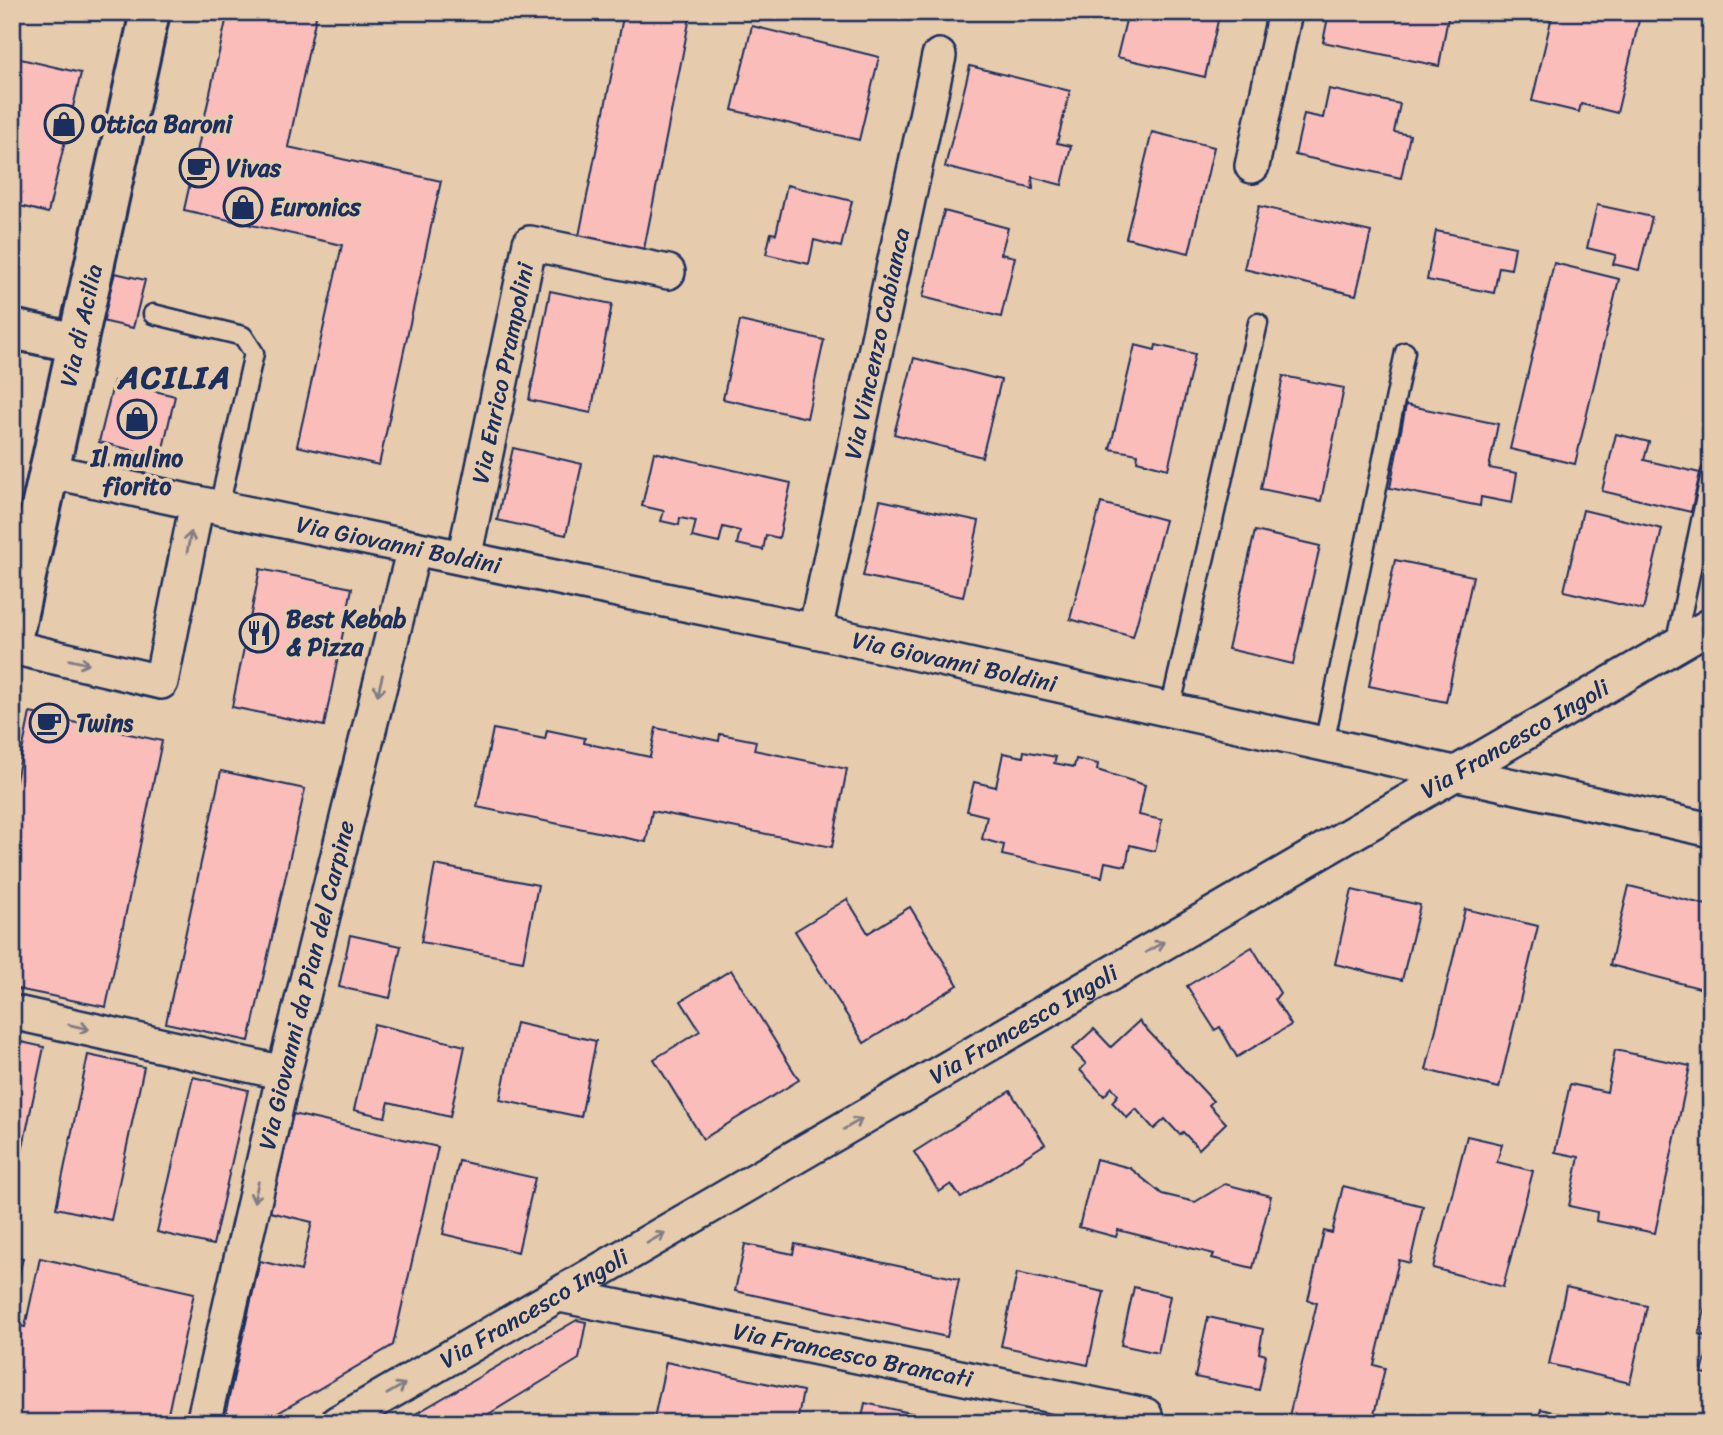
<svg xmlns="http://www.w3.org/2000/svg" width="1723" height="1435" viewBox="0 0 1723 1435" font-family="Sriracha,sans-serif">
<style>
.building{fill:#fabdba;stroke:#1b2f5e;stroke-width:2}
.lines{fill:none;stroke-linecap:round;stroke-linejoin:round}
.service-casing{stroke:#1b2f5e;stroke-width:23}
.minor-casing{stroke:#1b2f5e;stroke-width:38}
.tertiary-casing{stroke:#1b2f5e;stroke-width:44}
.service{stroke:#e6cbad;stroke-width:18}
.minor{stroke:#e6cbad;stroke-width:33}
.tertiary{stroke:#e6cbad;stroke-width:38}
.oneway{stroke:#807d86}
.labels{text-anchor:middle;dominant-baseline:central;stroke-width:7;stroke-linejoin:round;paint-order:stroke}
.poi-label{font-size:24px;font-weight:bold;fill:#1b2f5e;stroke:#e6cbad;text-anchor:start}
.street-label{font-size:24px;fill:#1b2f5e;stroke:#e6cbad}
.district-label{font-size:32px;font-weight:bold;letter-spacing:2px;fill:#1b2f5e;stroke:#e6cbad}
</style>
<rect width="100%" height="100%" fill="#e6cbad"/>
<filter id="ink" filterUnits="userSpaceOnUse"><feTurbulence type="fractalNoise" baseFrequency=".0143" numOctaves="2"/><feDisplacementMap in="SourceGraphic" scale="14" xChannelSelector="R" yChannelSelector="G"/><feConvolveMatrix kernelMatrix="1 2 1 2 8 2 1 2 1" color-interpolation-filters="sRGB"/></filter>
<g filter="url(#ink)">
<g class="building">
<polygon points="228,12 317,12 288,147 441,181 379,465 297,446 342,245 184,210"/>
<polygon points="624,12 691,12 643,254 578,241"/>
<polygon points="1128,12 1220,12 1205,77 1117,57"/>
<polygon points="1329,12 1449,12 1439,66 1323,42"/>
<polygon points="1553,12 1641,12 1617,113 1581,104 1579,112 1532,101"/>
<polygon points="752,26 879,57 859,140 732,110"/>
<polygon points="12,57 81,73 48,213 12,204"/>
<polygon points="970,66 1070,91 1057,143 1071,146 1062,185 1032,177 1033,189 945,167"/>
<polygon points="1329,89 1400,104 1394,132 1410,135 1401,178 1295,155 1304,114 1323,118"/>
<polygon points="1152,132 1214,147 1189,253 1126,238"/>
<polygon points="787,185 852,201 841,247 814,240 809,264 766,254 771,233 776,234"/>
<polygon points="1597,205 1652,217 1639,270 1613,264 1616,255 1587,248"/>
<polygon points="1259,206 1371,232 1356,295 1244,269"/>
<polygon points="944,211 1008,228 1001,254 1015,257 1001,317 923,297"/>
<polygon points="1436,231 1515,247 1511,269 1499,267 1494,293 1427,280"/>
<polygon points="1554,263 1619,279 1575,464 1510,449"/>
<polygon points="115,273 145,280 133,328 102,321"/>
<polygon points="550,291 612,304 591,413 529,400"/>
<polygon points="740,321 824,340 807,418 723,399"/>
<polygon points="1135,345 1155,350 1156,345 1195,354 1168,469 1137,461 1138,454 1110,449"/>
<polygon points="914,358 1001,380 982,457 894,434"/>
<polygon points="1283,376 1344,388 1321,501 1261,489"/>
<polygon points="114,381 175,396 161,457 99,442"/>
<polygon points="1406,405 1498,424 1489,468 1517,473 1512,503 1481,497 1480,506 1390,488"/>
<polygon points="1616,434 1649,442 1644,460 1700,473 1691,512 1602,491"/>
<polygon points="513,448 582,464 566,535 497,520"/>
<polygon points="654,452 791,483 779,538 766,535 763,550 737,544 740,531 723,527 719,543 692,537 696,521 680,518 679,525 661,521 664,511 642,506"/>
<polygon points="880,500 979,521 963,597 863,576"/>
<polygon points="1101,503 1165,520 1133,637 1070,619"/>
<polygon points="1583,510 1662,529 1643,610 1564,591"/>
<polygon points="1255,531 1320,546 1293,664 1228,649"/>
<polygon points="1395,560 1473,576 1446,702 1369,686"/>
<polygon points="260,569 352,588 324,726 232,707"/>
<polygon points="30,713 162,741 106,1007 12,988 12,800"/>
<polygon points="656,728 719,741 720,734 756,741 754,750 847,769 832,847 652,811 646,842 477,807 493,729 545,739 547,730 585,738 584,743 650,757"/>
<polygon points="1024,751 1056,757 1054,763 1074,767 1076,759 1098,764 1097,770 1145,785 1139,815 1162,820 1155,851 1130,845 1126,866 1105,862 1102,877 1002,855 1004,845 982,839 987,816 967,811 974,782 996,787 1003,753 1023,757"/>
<polygon points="221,771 305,789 249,1041 166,1023"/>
<polygon points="435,865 538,885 523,961 421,942"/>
<polygon points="1629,886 1711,906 1711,991 1610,965"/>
<polygon points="1352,890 1420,905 1402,980 1335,964"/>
<polygon points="847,899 868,933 910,907 958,985 864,1043 795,931"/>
<polygon points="1465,909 1538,926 1499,1088 1426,1070"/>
<polygon points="350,935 401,946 390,998 339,987"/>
<polygon points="1252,947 1280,993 1275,999 1291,1025 1237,1057 1220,1027 1215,1030 1187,986"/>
<polygon points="731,970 799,1080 703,1139 654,1059 700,1031 681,1001"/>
<polygon points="1139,1021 1213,1101 1209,1105 1226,1123 1199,1149 1183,1132 1180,1135 1165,1119 1154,1129 1136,1109 1127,1118 1112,1102 1118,1095 1112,1087 1104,1096 1080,1070 1086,1064 1072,1049 1094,1029 1111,1047"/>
<polygon points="516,1023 596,1041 581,1117 500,1100"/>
<polygon points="374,1024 465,1046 450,1117 389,1102 385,1117 354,1110"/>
<polygon points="12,1040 44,1047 12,1199"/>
<polygon points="1615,1050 1690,1066 1655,1233 1596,1221 1597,1212 1569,1206 1579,1157 1555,1152 1570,1084 1607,1092"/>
<polygon points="88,1055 144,1067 111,1220 56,1208"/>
<polygon points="193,1077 248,1090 213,1245 157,1232"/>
<polygon points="1010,1091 1045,1144 961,1198 951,1184 939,1192 914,1152"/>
<polygon points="293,1114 438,1147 393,1345 261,1423 233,1423 226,1411 260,1261 301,1271 312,1222 270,1212"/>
<polygon points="1467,1136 1502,1144 1497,1162 1533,1171 1503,1287 1433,1268"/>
<polygon points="1096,1159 1130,1168 1162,1194 1195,1202 1225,1184 1271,1196 1253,1268 1212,1258 1214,1254 1118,1230 1116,1237 1079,1227"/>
<polygon points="459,1161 535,1178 518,1252 443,1234"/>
<polygon points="1343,1186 1423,1206 1410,1263 1399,1260 1374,1365 1385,1368 1373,1419 1358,1416 1356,1423 1299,1423 1288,1420 1317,1303 1308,1300 1324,1231 1332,1233"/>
<polygon points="745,1244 793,1254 795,1244 959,1279 947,1337 735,1291"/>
<polygon points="12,1255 23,1258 12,1304"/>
<polygon points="40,1258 194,1293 166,1423 12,1423 12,1324 25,1327"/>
<polygon points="1017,1273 1104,1292 1088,1365 1001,1346"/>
<polygon points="1134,1287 1170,1296 1158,1353 1121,1345"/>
<polygon points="1566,1287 1647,1306 1630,1383 1549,1364"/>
<polygon points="1708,1297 1711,1298 1711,1375 1702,1373 1711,1337 1699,1334"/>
<polygon points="1208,1317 1263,1329 1259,1353 1266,1355 1259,1390 1195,1377"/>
<polygon points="577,1320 586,1322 579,1359 474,1423 400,1423"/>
<polygon points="666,1362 803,1391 797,1423 653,1423"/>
<polygon points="865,1403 947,1421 946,1423 861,1423"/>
<polygon points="1541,1409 1596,1423 1537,1423"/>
</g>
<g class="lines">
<defs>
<g id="service">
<polyline points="153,314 243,336 254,353 219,507"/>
<polyline points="1675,646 1711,473"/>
<polyline points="1170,710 1258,323"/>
<polyline points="1324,744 1405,352"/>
</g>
<g id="minor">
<polyline points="1252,166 1285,12"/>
<path id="s1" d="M197,503L815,631L1711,830"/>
<path id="s2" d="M464,558L530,243L668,272"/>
<path id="s3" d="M815,631L939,56"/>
<polyline points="12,647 161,682 197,503 50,471"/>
<polyline points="12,1012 284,1073"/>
<path id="s4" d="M560,1295L1145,1415"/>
<path id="s5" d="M203,1423L284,1073L414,548"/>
<path id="s6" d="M337,1423L1711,625"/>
</g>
<g id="tertiary">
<polyline points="12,329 77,343"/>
<path id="s7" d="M12,640L150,12"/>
</g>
</defs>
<use href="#service" class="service-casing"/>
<use href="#minor" class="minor-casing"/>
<use href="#tertiary" class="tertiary-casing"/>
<use href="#service" class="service"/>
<use href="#minor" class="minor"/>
<use href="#tertiary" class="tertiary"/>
</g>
<defs><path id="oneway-shaft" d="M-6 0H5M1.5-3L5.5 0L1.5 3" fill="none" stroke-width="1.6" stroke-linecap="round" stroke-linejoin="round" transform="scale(1.75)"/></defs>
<g class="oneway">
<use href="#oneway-shaft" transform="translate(189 542) rotate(-79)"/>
<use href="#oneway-shaft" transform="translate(79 662) rotate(13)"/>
<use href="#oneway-shaft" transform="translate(380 685) rotate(104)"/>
<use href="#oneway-shaft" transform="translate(1155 947) rotate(-30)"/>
<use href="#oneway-shaft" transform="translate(79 1027) rotate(13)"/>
<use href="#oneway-shaft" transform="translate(853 1124) rotate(-30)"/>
<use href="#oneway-shaft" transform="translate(256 1192) rotate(103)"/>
<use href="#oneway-shaft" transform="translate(656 1238) rotate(-30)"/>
<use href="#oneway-shaft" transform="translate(396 1389) rotate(-30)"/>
</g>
</g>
<defs>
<symbol id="shop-ring" viewBox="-11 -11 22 22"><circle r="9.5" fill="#e6cbad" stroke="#1b2f5e" stroke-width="1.5"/><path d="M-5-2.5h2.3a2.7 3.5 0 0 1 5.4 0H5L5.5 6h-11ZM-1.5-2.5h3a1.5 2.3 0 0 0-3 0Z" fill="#1b2f5e"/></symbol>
<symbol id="cafe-ring" viewBox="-11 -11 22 22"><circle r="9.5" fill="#e6cbad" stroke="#1b2f5e" stroke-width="1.5"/><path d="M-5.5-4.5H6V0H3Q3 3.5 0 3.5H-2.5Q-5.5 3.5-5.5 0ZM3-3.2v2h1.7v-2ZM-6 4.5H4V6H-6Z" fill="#1b2f5e"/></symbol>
<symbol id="restaurant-ring" viewBox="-11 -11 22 22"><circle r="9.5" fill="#e6cbad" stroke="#1b2f5e" stroke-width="1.5"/><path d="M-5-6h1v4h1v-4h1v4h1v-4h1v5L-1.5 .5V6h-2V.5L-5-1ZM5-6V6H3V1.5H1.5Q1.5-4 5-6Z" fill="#1b2f5e"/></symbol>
</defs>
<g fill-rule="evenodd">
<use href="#shop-ring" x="42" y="102" width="44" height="44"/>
<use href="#cafe-ring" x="177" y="146" width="44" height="44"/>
<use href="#shop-ring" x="221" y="185" width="44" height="44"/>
<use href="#shop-ring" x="115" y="397" width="44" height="44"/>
<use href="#restaurant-ring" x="237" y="611" width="44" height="44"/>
<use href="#cafe-ring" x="27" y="701" width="44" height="44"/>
</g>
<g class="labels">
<g class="poi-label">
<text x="91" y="124">Ottica Baroni</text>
<text x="226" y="168">Vivas</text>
<text x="270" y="207">Euronics</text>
<text x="137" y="458" text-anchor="middle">Il mulino<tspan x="137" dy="28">fiorito</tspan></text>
<text x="286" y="619">Best Kebab<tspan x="286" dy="28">&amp; Pizza</tspan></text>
<text x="76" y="723">Twins</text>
</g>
<g class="street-label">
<text stroke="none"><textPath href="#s7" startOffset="322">Via di Acilia</textPath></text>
<text stroke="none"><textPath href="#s3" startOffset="294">Via Vincenzo Cabianca</textPath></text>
<text stroke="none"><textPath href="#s2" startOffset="189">Via Enrico Prampolini</textPath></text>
<text stroke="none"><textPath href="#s1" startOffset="206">Via Giovanni Boldini</textPath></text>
<text stroke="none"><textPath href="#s1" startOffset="774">Via Giovanni Boldini</textPath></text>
<text stroke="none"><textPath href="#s6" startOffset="1362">Via Francesco Ingoli</textPath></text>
<text stroke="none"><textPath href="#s5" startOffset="450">Via Giovanni da Pian del Carpine</textPath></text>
<text stroke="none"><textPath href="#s6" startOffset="794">Via Francesco Ingoli</textPath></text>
<text stroke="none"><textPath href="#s6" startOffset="228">Via Francesco Ingoli</textPath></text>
<text stroke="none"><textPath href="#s4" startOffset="299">Via Francesco Brancati</textPath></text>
</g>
<g class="district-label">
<text x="175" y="377">ACILIA</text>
</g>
</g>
<rect width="1723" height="1435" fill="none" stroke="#e6cbad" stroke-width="42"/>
<rect x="21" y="21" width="1681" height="1393" fill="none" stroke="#1b2f5e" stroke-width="2.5" filter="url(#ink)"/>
</svg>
